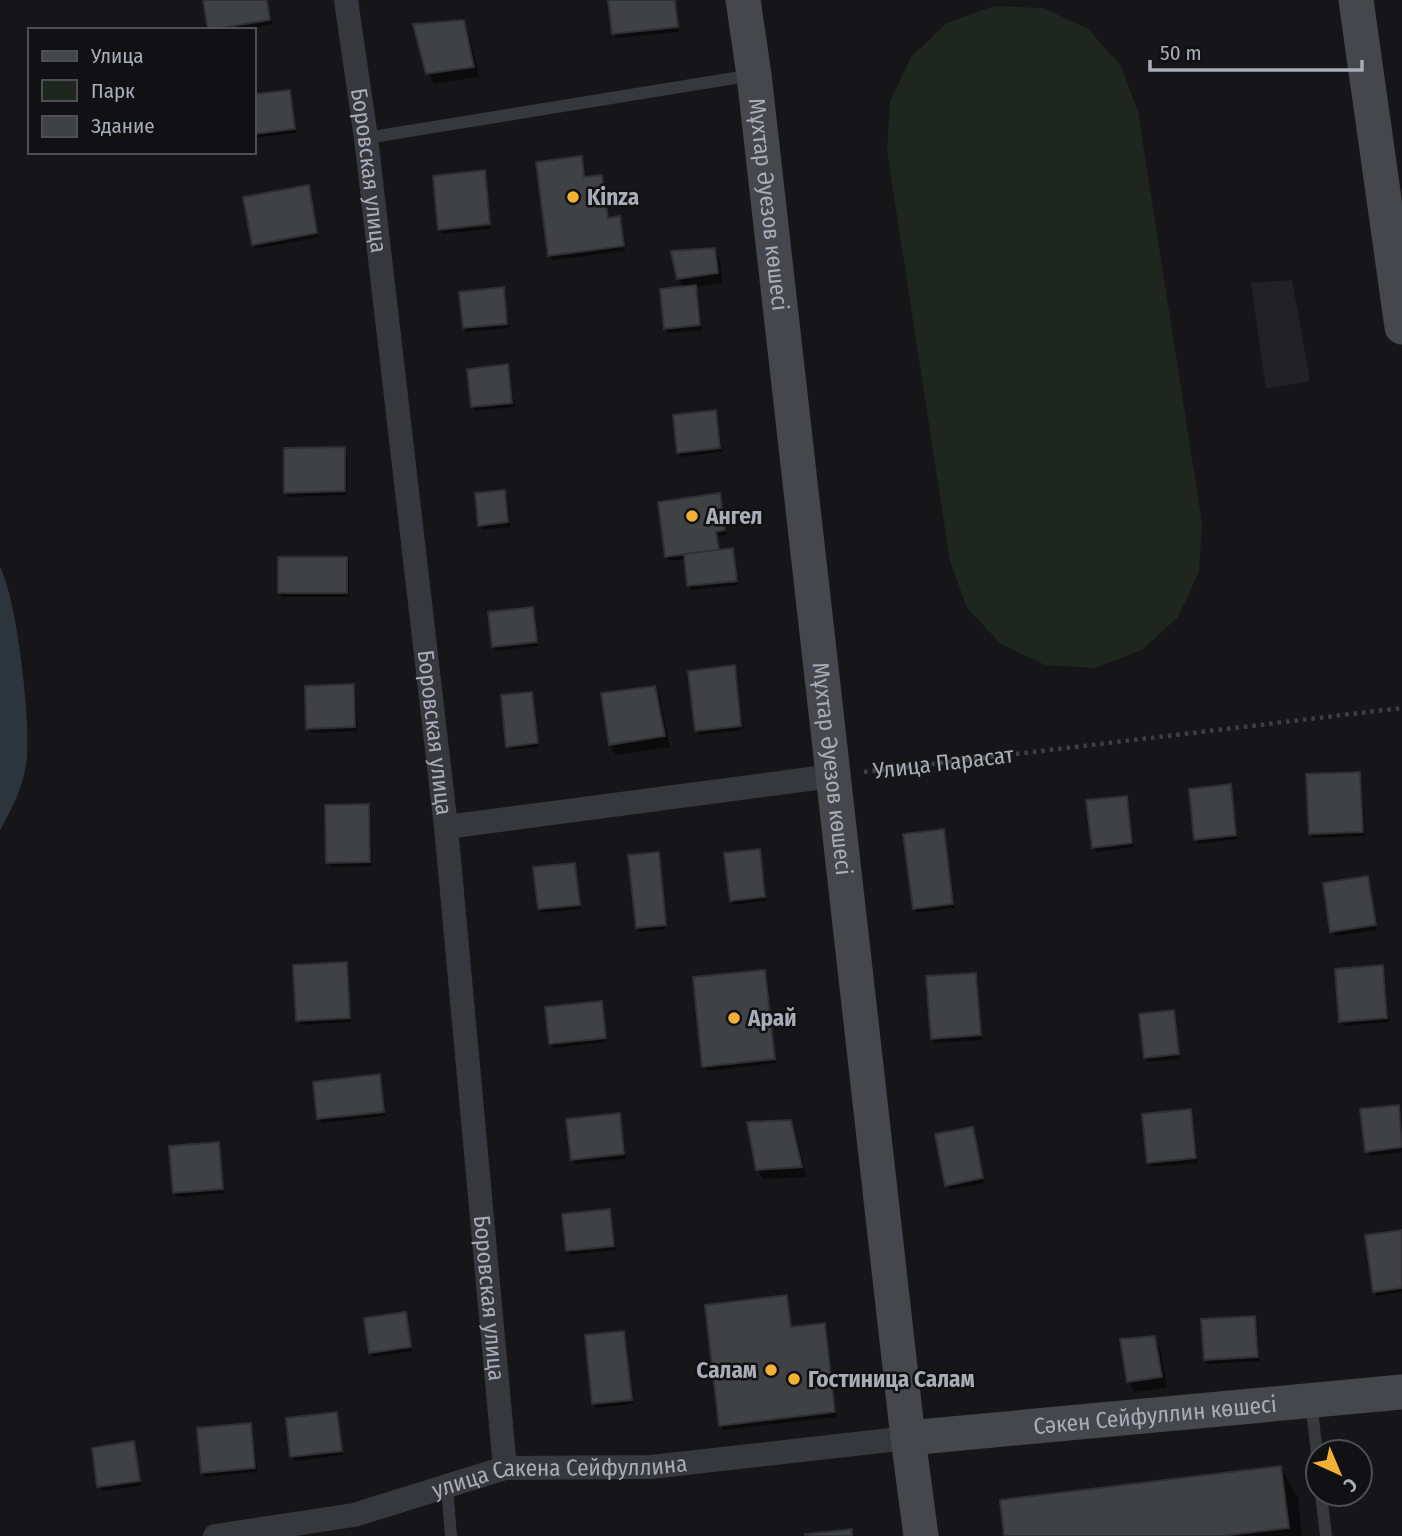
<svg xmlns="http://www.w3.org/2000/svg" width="1402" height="1536" viewBox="0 0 1402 1536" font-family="'Fira Sans Condensed',sans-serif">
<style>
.built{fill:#222225}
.green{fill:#1e261f}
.water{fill:#2c353c}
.shadow{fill:#0007}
.building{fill:#404145;stroke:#303034;stroke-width:2}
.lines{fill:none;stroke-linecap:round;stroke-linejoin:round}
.path{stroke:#3d3f44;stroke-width:4.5;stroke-dasharray:3.5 5;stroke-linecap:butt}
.lane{stroke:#37383d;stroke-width:12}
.street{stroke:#37383d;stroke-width:24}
.secondary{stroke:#45474d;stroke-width:35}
.poi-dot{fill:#f2b134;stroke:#111113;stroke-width:2.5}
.labels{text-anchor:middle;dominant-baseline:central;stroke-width:5;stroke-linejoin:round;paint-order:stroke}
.street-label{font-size:23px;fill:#a8adb8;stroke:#111113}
.poi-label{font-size:23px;font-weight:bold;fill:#a8adb8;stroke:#111113;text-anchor:start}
</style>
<rect width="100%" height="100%" fill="#161618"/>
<polygon class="built" points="1292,280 1310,381 1266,389 1251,283"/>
<polygon class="green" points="994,6 1043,8 1088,29 1121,66 1138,112 1202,523 1199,572 1178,617 1142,650 1095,668 1045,665 1001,644 967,608 950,561 887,151 890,101 911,57 947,23"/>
<path class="water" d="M0,567C17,599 32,728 26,765C22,789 12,809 0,830Z"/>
<g class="shadow">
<polygon points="205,0 268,0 272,24 242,30 210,30"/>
<polygon points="610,0 676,0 679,32 616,38 614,34"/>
<polygon points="463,22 469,32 479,77 434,84 428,73"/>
<polygon points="289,92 292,96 296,133 254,138 254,96"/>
<polygon points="581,158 585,179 602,177 604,181 609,220 619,218 622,223 625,251 553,260 550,256"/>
<polygon points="484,172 486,177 491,229 443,234 440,230"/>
<polygon points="308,187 319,237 256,249 254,245"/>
<polygon points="714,250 720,260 722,283 695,287 698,292 702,330 668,333 666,329 662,291 684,288 678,278"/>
<polygon points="503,289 505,293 509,328 467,332 465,328 461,293"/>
<polygon points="507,366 510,371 514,407 475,411 473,407"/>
<polygon points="715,412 718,417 722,452 681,457 678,452"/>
<polygon points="344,448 347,453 347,495 289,497 286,492"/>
<polygon points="504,491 507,496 510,527 483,530 480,525"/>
<polygon points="719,495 727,535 718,536 720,551 732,550 735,555 738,585 691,590 689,586 686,559 670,561 667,557 660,503"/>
<polygon points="346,558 349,563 349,597 282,597 279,592"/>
<polygon points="532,609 535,613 538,646 496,651 493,646"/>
<polygon points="734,667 737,672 743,730 699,735 696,730"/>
<polygon points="353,686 356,690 357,731 311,733 308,728"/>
<polygon points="654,688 660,698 670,747 616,755 610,745 603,694"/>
<polygon points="531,694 534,698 539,747 510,750 508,746"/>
<polygon points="1359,774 1362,778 1365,836 1313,838 1311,834"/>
<polygon points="1230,786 1232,791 1238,839 1198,844 1196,839"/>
<polygon points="1126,798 1129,802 1134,847 1096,852 1093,847"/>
<polygon points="368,806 371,810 372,866 331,867 328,862"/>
<polygon points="943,831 945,835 955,908 917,913 914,908"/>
<polygon points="759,851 761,855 766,901 734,905 731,900"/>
<polygon points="657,857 665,929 640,932 638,927"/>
<polygon points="574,865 577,869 581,909 542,913 539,909"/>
<polygon points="1368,878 1377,930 1335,936 1325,885"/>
<polygon points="346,964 349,968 351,1022 301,1025 298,1020"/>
<polygon points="1382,967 1385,972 1389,1022 1344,1026 1341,1022"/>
<polygon points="764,972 767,976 776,1063 707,1071 704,1066"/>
<polygon points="975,975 978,979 982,1040 935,1043 933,1038"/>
<polygon points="601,1003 604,1007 607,1042 554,1048 551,1043"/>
<polygon points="1173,1012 1176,1016 1180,1059 1148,1062 1146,1058"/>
<polygon points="379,1076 381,1081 385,1116 322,1123 319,1119"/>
<polygon points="1398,1106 1402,1119 1402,1152 1370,1156 1367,1151"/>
<polygon points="1190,1111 1193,1115 1198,1163 1151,1167 1148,1163"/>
<polygon points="619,1115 621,1119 626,1159 575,1164 572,1160"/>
<polygon points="790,1122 796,1132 806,1177 763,1179 757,1169"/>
<polygon points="972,1129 984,1183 950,1190 947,1185"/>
<polygon points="218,1144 220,1148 224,1193 177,1197 175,1193"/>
<polygon points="609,1210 612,1215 616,1250 570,1255 568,1251 564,1215"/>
<polygon points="1402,1232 1402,1292 1377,1296 1374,1291"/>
<polygon points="786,1297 789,1302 792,1329 824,1325 827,1329 837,1417 723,1430 721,1425"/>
<polygon points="405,1314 412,1351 373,1357 371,1352"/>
<polygon points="1254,1318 1257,1322 1260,1361 1208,1364 1206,1360"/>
<polygon points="623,1333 626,1337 633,1404 596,1408 594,1404"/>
<polygon points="1154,1338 1160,1348 1167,1387 1135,1392 1129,1382 1122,1341"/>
<polygon points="336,1414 339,1418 343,1455 295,1461 292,1456"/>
<polygon points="251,1425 253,1430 257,1472 205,1477 202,1472"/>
<polygon points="133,1443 141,1486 102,1491 94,1449"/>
<polygon points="1281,1468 1298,1498 1302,1536 1006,1536"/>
</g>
<g class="building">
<polygon points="203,0 267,0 270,20 208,30"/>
<polygon points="608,0 675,0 678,27 612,34"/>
<polygon points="464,20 474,67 426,74 413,24"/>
<polygon points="290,90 295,129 254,134 254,94"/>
<polygon points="582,156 584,177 602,175 608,218 620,216 624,246 548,256 536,162"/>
<polygon points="485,170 490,224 438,230 433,176"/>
<polygon points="309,185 317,233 252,245 243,197"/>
<polygon points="715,248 718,273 677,279 671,251"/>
<polygon points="696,285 700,325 664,329 660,289"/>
<polygon points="504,287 507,324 463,328 459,292"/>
<polygon points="508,364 512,403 471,407 467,369"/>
<polygon points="716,410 720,448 677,453 673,415"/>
<polygon points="345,447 345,491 284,493 284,448"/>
<polygon points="505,490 508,522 478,526 475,493"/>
<polygon points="720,493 725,530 716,532 719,550 665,557 658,502"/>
<polygon points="733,548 737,581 687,586 684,554"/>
<rect x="278" y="557" width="69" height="36"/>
<polygon points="533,607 537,642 492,647 488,612"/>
<polygon points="735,665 741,726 695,731 688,671"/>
<polygon points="354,684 355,727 306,729 305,686"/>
<polygon points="655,686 665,736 609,745 601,693"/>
<polygon points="532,692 538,743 506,747 501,695"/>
<polygon points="1360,772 1363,832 1309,834 1306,774"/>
<polygon points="1231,784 1236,835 1194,840 1189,789"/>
<polygon points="1127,796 1132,843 1092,848 1086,800"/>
<polygon points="369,804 370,862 326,863 325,805"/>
<polygon points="944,829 953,904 913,909 903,834"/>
<polygon points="760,849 765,897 730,901 724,853"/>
<polygon points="659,852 666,925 636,928 628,855"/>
<polygon points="575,863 580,905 538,909 533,867"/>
<polygon points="1368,876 1376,925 1330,932 1323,883"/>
<polygon points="347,962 350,1018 296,1021 293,965"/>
<polygon points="1383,965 1387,1018 1339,1022 1335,969"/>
<polygon points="765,970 775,1059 702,1067 693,977"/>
<polygon points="976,973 981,1035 931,1039 926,976"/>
<polygon points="602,1001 606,1038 549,1044 545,1007"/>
<polygon points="1174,1010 1179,1054 1144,1058 1139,1014"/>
<polygon points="380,1074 384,1112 317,1119 313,1082"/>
<polygon points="1399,1105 1402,1147 1365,1152 1360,1109"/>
<polygon points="1191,1109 1196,1158 1147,1163 1142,1114"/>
<polygon points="620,1113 624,1154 571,1160 566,1119"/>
<polygon points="791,1120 802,1167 756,1170 747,1122"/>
<polygon points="973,1127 983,1178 945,1186 935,1134"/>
<polygon points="219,1142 223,1189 173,1193 169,1146"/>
<polygon points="610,1209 614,1246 566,1251 562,1214"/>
<polygon points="1402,1230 1402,1288 1373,1292 1365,1235"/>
<polygon points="787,1295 791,1327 825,1323 835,1412 719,1426 705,1305"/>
<polygon points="406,1312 411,1347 369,1353 364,1318"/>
<polygon points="1255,1316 1258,1357 1204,1360 1201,1319"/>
<polygon points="624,1331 632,1400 592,1404 585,1335"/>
<polygon points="1155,1336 1162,1377 1127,1382 1120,1339"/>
<polygon points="337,1412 342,1451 290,1457 286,1418"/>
<polygon points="251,1423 255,1468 201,1473 197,1428"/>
<polygon points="134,1441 140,1481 97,1487 92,1448"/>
<polygon points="1281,1466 1289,1528 1222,1536 1004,1536 1000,1500"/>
<polygon points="852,1529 852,1536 806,1536 805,1534"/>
</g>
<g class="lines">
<path class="path" id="s1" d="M864,772L1402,708"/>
<g class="lane">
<polyline points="366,138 753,75"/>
<polyline points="1311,1401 1318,1463"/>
<polyline points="447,1486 451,1536"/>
<polyline points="1321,1494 1326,1536"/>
</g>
<g class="street">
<path id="s2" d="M346,0L366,138L446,827L505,1468"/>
<polyline points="446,827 832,776"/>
<path id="s3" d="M215,1536L354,1515L505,1468L651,1467L908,1438"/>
</g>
<g class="secondary">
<path id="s4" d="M743,0L754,75L908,1438L921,1536"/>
<polyline points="1356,0 1402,327"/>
<path id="s5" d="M908,1438L1402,1392"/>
</g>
</g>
<g class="poi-dot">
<circle cx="573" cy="197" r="7"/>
<circle cx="692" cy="516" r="7"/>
<circle cx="734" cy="1018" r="7"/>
<circle cx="771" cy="1370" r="7"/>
<circle cx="794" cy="1379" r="7"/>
</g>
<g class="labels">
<g class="street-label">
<text stroke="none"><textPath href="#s2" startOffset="172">Боровская улица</textPath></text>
<text stroke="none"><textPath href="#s4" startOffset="206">Мұхтар Әуезов көшесі</textPath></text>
<text stroke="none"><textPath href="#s2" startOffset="738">Боровская улица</textPath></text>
<text stroke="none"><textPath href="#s1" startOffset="80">Улица Парасат</textPath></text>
<text stroke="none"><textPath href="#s4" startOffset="774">Мұхтар Әуезов көшесі</textPath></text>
<text stroke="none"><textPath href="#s2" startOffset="1306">Боровская улица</textPath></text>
<text stroke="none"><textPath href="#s5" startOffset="248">Сәкен Сейфуллин көшесі</textPath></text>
<text stroke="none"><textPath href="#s3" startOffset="352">улица Сакена Сейфуллина</textPath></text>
</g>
<g class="poi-label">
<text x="587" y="197">Kinza</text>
<text x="706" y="516">Ангел</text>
<text x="748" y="1018">Арай</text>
<text x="757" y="1370" text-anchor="end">Салам</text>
<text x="808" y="1379">Гостиница Салам</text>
</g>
</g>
<rect x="28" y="28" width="228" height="126" fill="#111113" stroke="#4d4f55" stroke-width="2"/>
<rect x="42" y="51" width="35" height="10" fill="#45474d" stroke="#4d4f55" stroke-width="2"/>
<text x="91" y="63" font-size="21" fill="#a8adb8">Улица</text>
<rect x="42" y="80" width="35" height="21" fill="#1e261f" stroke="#4d4f55" stroke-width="2"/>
<text x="91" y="98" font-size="21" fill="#a8adb8">Парк</text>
<rect x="42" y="116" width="35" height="21" fill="#404145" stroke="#4d4f55" stroke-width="2"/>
<text x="91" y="133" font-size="21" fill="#a8adb8">Здание</text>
<g transform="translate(1339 1473) rotate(136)"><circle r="33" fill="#111113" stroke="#4d4f55" stroke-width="2"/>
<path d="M0-5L12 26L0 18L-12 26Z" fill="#f2b134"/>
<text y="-10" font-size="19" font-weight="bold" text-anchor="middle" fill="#a8adb8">С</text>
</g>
<path d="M1150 60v10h212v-10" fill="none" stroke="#a8adb8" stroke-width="3.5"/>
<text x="1160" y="60" font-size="21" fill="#a8adb8" stroke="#111113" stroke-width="5" paint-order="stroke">50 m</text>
</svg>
